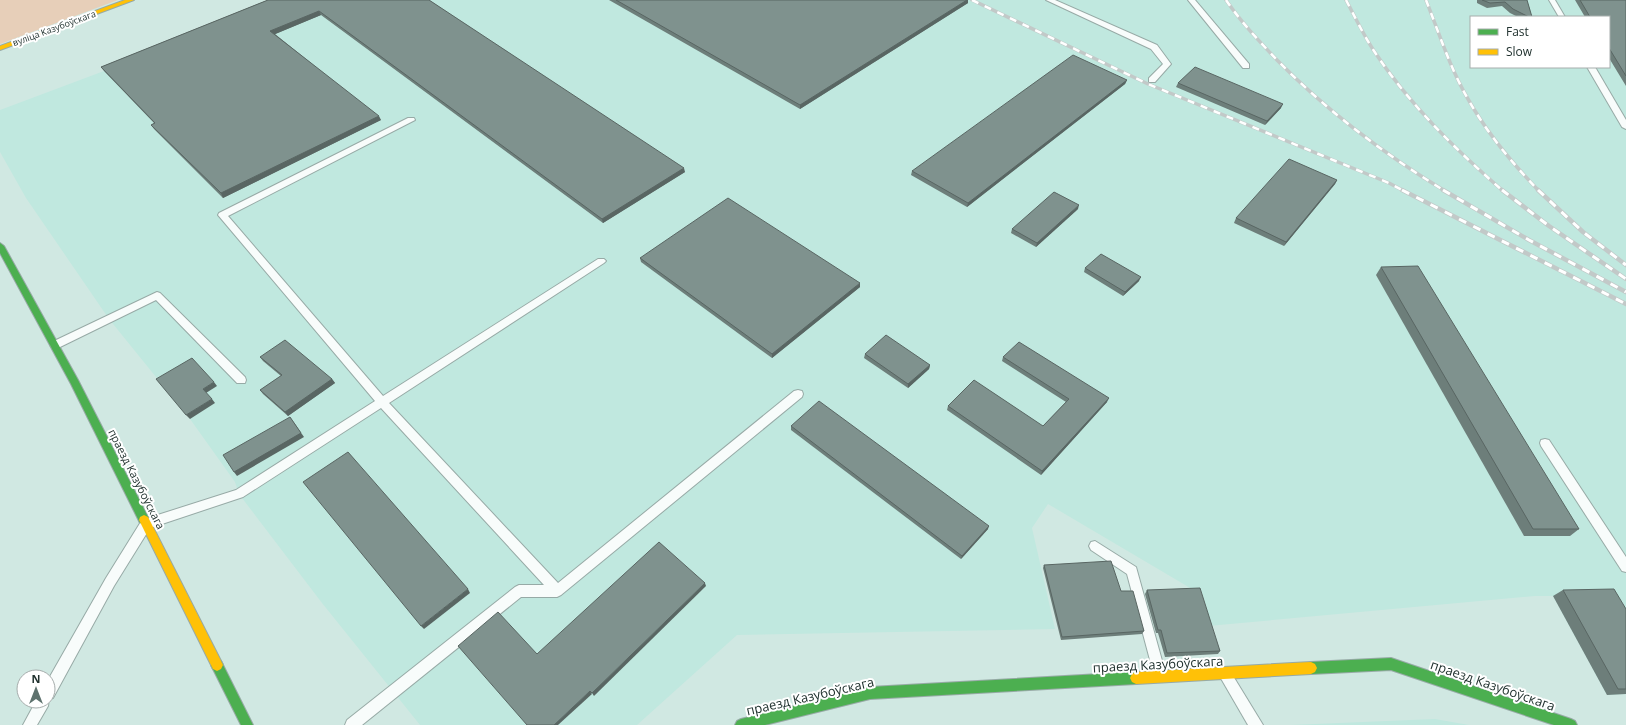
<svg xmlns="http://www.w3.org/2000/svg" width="1626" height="725" viewBox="0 0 1626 725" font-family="'Open Sans',sans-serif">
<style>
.built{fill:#c0e8df;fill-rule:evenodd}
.green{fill:#e7cfb9}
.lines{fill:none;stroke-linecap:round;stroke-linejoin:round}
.lane-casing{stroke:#97aaa6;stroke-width:2}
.fast-casing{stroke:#97aaa6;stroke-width:2}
.slow-casing{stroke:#97aaa6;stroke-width:2}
.lane{fill:#f8fcfb;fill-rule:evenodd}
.fast{fill:#4caf50;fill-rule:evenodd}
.slow{fill:#ffc107;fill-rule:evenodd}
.rail-far1-casing{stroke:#c2c9c8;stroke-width:3.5}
.rail-casing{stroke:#c2c9c8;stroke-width:4.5}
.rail-far1{stroke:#fff;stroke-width:2.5;stroke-dasharray:7;stroke-linecap:butt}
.rail{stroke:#fff;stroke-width:3;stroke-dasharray:8;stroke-linecap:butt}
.wall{fill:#6d7e7a}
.shaded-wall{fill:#596663}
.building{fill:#7f928e;stroke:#596663}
.labels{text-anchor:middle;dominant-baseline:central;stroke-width:4;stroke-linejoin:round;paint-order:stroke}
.far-street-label{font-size:9px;fill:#21322f;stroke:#fff}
.street-label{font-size:11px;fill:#21322f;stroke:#fff}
.near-street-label{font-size:13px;fill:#21322f;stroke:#fff}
</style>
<rect width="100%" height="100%" fill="#d0e8e2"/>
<g class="built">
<path d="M273,0H1626V694L1607,695L1553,596H1535L1208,626L1197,592L1048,504L1032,528L1055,629L737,635L637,725H420L322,603L239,494L235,482L190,419L109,319L26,198L0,152V110L104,71L260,8ZM1471,17H1609V67H1471Z"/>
<polygon points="1435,719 1469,725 1291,725"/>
</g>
<polygon class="green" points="0,0 118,0 0,44"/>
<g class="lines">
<defs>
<g id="lane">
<polygon points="1046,0 1055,0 1157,45 1171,64 1155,82 1149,82 1149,78 1163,64 1151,49"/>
<polygon points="1188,0 1195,0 1249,64 1249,68 1243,68"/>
<polygon points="1549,0 1555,0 1565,17 1559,17"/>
<polygon points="1587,67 1595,67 1626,120 1626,129 1622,127"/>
<polygon points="408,118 414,118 415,120 228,216 383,396 598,259 604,259 606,261 604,263 389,403 558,583 794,391 798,390 802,391 803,394 802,397 561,595 557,597 521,597 362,725 345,725 347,720 515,587 519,585 544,585 381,408 243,497 150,528 114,586 53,698 49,699 48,706 37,725 23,725 36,701 48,701 48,680 106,578 142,520 236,490 375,401 218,215 219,213"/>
<polygon points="157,292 160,293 245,377 246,380 245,383 237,383 156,300 58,348 52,348 50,345 52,342"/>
<polygon points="1545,439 1549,440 1626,557 1626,572 1622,571 1541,446 1540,443 1541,440"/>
<polygon points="1095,541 1136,567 1166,675 1165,679 1160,681 1155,679 1154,675 1127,574 1091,550 1089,546 1091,542"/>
<polygon points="1225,669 1230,671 1263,725 1248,725 1219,675 1220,671"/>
</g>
<g id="fast">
<polygon points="0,243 4,246 78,380 148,517 149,520 148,523 144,525 140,523 71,384 0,253"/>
<polygon points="1391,658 1571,719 1575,721 1577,725 1554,725 1391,670 1311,674 1307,672 1305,668 1307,664 1311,662"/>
<polygon points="217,659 221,661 253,725 241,725 211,665 213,661"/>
<polygon points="1136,672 1140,674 1142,678 1140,682 1136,684 870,699 765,725 735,725 737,721 741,719 870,687"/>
</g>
<g id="slow">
<polygon points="125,0 134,0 0,50 0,46"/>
<polygon points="144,515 148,517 221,661 223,665 221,669 217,671 213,669 139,520 140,517"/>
<polygon points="1311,662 1315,664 1317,668 1315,672 1311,674 1136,684 1132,682 1130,678 1132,674 1136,672"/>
</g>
</defs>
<use href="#lane" class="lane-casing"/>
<use href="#fast" class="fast-casing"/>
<use href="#slow" class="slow-casing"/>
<use href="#lane" class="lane"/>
<use href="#fast" class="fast"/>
<use href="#slow" class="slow"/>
<defs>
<g id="rail-far1">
<polyline points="972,0 1148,84 1389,183 1404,191"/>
<path d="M1226,0C1241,22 1259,41 1277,60C1327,111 1384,154 1445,191"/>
<path d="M1346,0C1355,17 1363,34 1374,51C1409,104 1455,149 1503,191"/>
<path d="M1426,0C1439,33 1450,68 1468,99C1487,133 1512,163 1539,191"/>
</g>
<g id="rail">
<polyline points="1402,190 1626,304"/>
<polyline points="1443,190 1529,240 1626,292"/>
<polyline points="1502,190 1549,226 1626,279"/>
<polyline points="1538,190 1583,232 1626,265"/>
</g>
</defs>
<use href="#rail-far1" class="rail-far1-casing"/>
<use href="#rail" class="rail-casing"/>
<use href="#rail-far1" class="rail-far1"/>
<use href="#rail" class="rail"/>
</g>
<g class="wall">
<polygon points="268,0 429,0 685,172 603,223 321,15 275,34 381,120 223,198 154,129 151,125 154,123 104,71 101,67"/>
<polygon points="609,0 968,0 968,3 800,109"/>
<polygon points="1477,0 1527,0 1532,17 1518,17 1510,13 1502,6 1487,8 1477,3"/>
<polygon points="1575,0 1626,0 1626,86 1609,58 1609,17 1585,17"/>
<polygon points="1127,80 1125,84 967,207 911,175 912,171"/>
<polygon points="1178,83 1281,108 1265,125 1176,87"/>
<polygon points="1337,180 1335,184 1284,246 1234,223 1236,218"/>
<polygon points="1078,209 1036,247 1011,233 1012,229"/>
<polygon points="640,258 860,287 772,358 641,262"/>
<polygon points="1381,267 1579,529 1570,536 1524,536 1376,275"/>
<polygon points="1085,268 1139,281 1123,296 1084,272"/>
<polygon points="865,354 930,365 929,369 908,388 864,358"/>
<polygon points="260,357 332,379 335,383 288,416 263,394 260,390 281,376 263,361"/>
<polygon points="1003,357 1107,402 1041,475 947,410 948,406 1043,426 1066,402 1002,361"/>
<polygon points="791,426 988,529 961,559 791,430"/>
<polygon points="1044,565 1121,591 1144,631 1142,634 1061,640 1043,568"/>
<polygon points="1147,590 1220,651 1218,654 1165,657 1158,633 1156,633 1145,594"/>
<polygon points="1563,590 1626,609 1626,694 1607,695 1553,596"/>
</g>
<g class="shaded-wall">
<polygon points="967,0 968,0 968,3 800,109 800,105"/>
<polygon points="319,11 321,15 273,35 270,31"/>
<polygon points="1127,80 1125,84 967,207 968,203"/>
<polygon points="1283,104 1281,108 1265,125 1267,121"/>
<polygon points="379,116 381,120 223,198 221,193"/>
<polygon points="684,168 685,172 603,223 602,219"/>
<polygon points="1337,180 1335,184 1284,246 1286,242"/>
<polygon points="1079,205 1078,209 1036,247 1037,243"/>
<polygon points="1141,277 1139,281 1123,296 1125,292"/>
<polygon points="860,283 860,287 772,358 772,354"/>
<polygon points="930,365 929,369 908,388 908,384"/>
<polygon points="332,379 335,383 288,416 285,412"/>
<polygon points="214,382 217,386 206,393 203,389"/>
<polygon points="1109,398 1107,402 1041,475 1042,471"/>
<polygon points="212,399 215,403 190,419 186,415"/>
<polygon points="290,417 304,437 237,476 234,472"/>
<polygon points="989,526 988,529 961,559 962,556"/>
<polygon points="705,583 706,586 594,696 592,693"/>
<polygon points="468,589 470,593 424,629 421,626"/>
<polygon points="590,691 592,694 558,725 554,725"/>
</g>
<g class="building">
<polygon points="268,0 429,0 684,168 602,219 319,11 270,31 379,116 221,193 151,125 155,123 101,67"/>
<polygon points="616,0 967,0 800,105"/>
<polygon points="1482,0 1527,0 1532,17 1529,17 1513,9 1505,2 1490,3"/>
<polygon points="1580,0 1626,0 1626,76 1609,48 1609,17 1590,17"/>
<polygon points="1073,55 1127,80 968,203 912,171"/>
<polygon points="1195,67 1283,104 1267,121 1178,83"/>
<polygon points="1289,159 1337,180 1286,242 1236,218"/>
<polygon points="1054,192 1079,205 1037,243 1012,229"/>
<polygon points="728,198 860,283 772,354 640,258"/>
<polygon points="1101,254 1141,277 1125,292 1085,268"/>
<polygon points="1418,266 1579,529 1533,529 1381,267"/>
<polygon points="886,335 930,365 908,384 865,354"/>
<polygon points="285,340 332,379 285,412 260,390 282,375 260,357"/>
<polygon points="1019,342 1109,398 1042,471 948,406 974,380 1043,426 1069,399 1003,357"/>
<polygon points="192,358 214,382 203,389 212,399 186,415 156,379"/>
<polygon points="819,401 989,526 962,556 791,426"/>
<polygon points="290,417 301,433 234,472 223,455"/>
<polygon points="348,452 468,589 421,626 303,482"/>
<polygon points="659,542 705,583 592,693 590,691 554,725 527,725 458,646 498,612 537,654"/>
<polygon points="1111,561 1121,591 1133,591 1144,631 1062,637 1044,565"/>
<polygon points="1200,588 1220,651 1167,653 1161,630 1158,630 1147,590"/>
<polygon points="1614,589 1626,609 1626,689 1618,689 1563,590"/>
</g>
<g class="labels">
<g class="far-street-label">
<text transform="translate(54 28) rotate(-20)">вуліца Казубоўскага</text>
</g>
<g class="street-label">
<text transform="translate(137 479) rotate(63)">праезд Казубоўскага</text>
</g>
<g class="near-street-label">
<text transform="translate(1158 664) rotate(-3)">праезд Казубоўскага</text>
<text transform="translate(1493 685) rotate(19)">праезд Казубоўскага</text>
<text transform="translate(810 696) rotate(-13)">праезд Казубоўскага</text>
</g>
</g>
<rect x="1470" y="16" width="140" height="52" fill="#ffffff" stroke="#a6adac"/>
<rect x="1478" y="29" width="20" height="6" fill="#4caf50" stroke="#a6adac"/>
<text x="1506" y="36" font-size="12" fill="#21322f">Fast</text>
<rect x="1478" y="49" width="20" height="6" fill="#ffc107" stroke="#a6adac"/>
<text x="1506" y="56" font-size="12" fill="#21322f">Slow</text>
<g transform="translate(36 689)"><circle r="19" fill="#ffffff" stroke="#a6adac"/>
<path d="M0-3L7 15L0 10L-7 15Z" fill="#5e726e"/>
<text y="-6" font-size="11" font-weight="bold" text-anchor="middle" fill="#21322f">N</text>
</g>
</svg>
